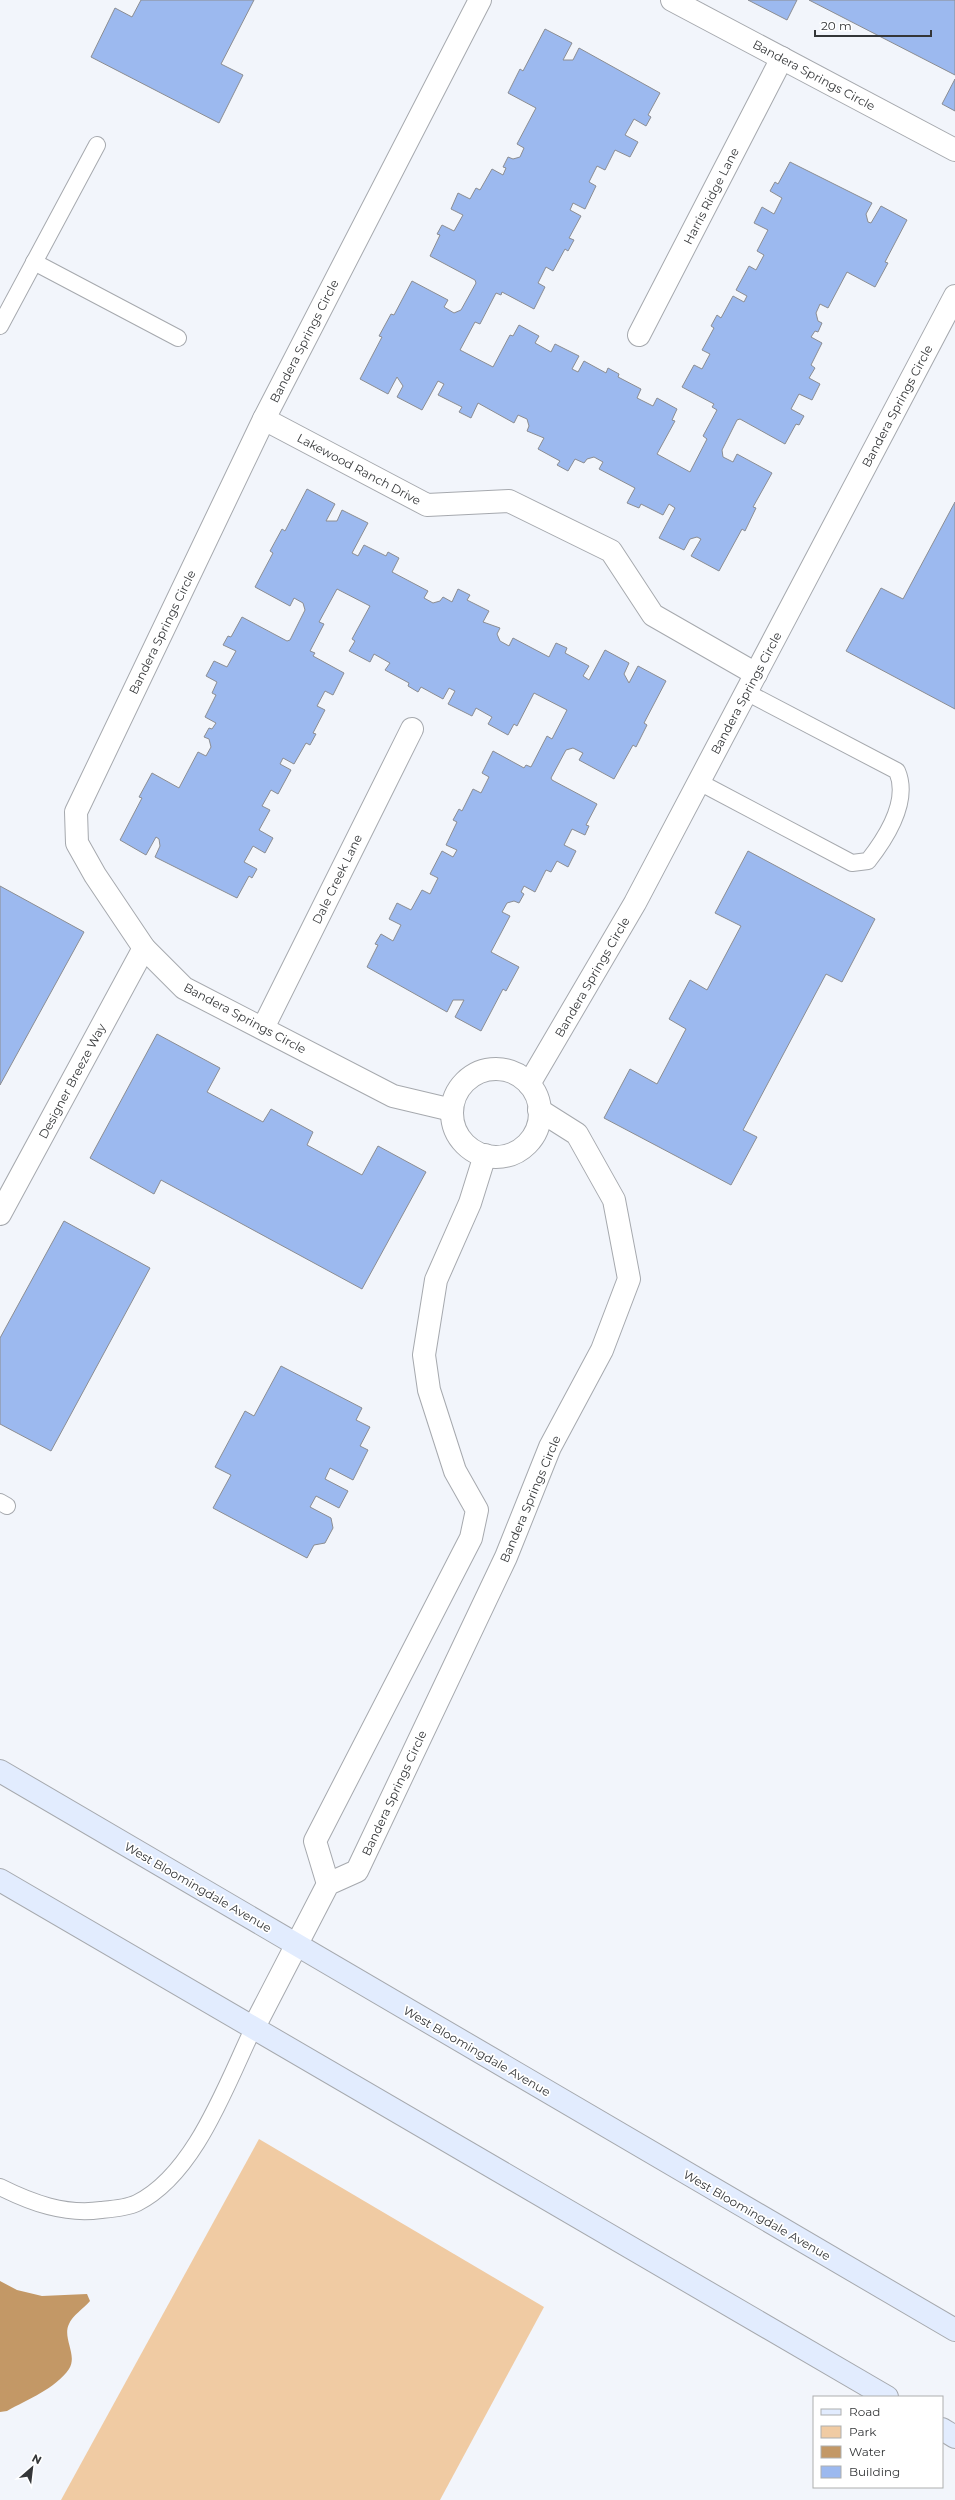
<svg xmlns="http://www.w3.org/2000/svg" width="955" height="2500" viewBox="0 0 955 2500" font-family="Montserrat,sans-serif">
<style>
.green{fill:#f0cba3}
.water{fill:#c39866}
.building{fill:#9cb9ef;stroke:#8b8d92}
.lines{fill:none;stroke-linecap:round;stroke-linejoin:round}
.lane-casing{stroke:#a6a9ae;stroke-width:18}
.street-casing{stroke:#a6a9ae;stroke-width:24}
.secondary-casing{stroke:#a6a9ae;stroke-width:24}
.lane{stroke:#fff;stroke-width:16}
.street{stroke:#fff;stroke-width:22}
.secondary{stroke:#e2ecfe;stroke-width:22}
.labels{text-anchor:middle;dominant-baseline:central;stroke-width:3.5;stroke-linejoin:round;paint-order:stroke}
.street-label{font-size:12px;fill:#343638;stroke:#fff}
</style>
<rect width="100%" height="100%" fill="#f2f5fb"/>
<polygon class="green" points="259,2139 544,2307 440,2500 61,2500"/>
<path class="water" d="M0,2281L17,2290L42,2296L87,2294L90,2301C84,2308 72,2316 69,2324C62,2338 78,2355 69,2369C55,2389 28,2399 7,2411L0,2412Z"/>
<g class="building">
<polygon points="141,0 254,0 221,64 243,75 219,123 91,57 115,8 132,17"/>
<polygon points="748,0 797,0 787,20"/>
<polygon points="809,0 955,0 955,75"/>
<polygon points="545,29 572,43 563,60 573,60 579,48 660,93 648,115 651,117 646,126 634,119 625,135 638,142 630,157 615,150 605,170 597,166 589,182 596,186 585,209 573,203 570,210 581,216 569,238 574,240 568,251 565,249 553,271 546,267 538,283 545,287 534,309 502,292 501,295 496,293 480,324 475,322 460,350 493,367 510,335 513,336 519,325 539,336 535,343 551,352 555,344 579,356 572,369 578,372 584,361 606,373 608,368 619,374 618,377 641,389 637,398 653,406 657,398 677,409 672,420 675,421 657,454 690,472 707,439 703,436 717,410 712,407 714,404 682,387 694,365 702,369 710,354 702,350 714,328 711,326 717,315 721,318 733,296 744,302 747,296 736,290 749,266 756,270 764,255 757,251 768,230 754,223 762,207 774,214 782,198 770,191 775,182 778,184 790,162 872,203 866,214 868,222 871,223 881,206 907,220 885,262 888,263 875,287 847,272 828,308 820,304 816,313 818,321 822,323 818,332 815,331 811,337 822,343 811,365 815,368 809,378 820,384 812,400 799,394 791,409 804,416 799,425 796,424 785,444 740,419 737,420 722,450 723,457 733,462 737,454 772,473 753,507 756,508 745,531 742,529 719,571 691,556 701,539 697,537 690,539 684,550 659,538 675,508 669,504 663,515 641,504 639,508 627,503 635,488 599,469 603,462 594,457 587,459 584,463 575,459 568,471 557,465 560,461 538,449 544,438 527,431 529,426 527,419 518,415 514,423 478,403 471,418 459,412 462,407 438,395 444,384 438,381 422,410 397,397 403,386 397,377 388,394 360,379 382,337 379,336 391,314 394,315 412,281 448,300 444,307 454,313 461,310 476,283 475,280 430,256 440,235 437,234 442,225 454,231 463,215 451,209 458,193 470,199 476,188 480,190 492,169 503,175 506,168 503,167 508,157 513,159 520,157 524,148 517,144 536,108 508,93 520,69 523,71"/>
<polygon points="955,79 955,111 942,104"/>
<polygon points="307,489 335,504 326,521 337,521 342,510 368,523 352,553 358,556 364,545 386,556 388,552 399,558 392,572 428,591 424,598 433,603 440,601 443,597 452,602 458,589 470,595 467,600 489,611 483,622 500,628 497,634 500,641 509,646 513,638 549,657 556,643 567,648 565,653 589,666 583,676 589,680 605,650 629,663 624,674 629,683 638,666 666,681 644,723 647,725 636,747 633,745 614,779 579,760 583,753 573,748 566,750 551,778 552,780 597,804 586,825 589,826 585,835 572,829 564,845 576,851 568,867 557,861 551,872 546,870 535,892 524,886 521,892 524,894 519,903 514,901 507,903 502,912 510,916 491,952 519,967 506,991 503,989 481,1031 455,1017 464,1000 453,1000 447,1012 367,967 378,945 375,944 381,934 393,941 401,925 389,919 397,903 411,910 422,890 430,894 438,878 430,874 442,851 453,857 457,850 446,845 457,822 453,820 459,809 462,811 473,789 481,793 489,777 482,773 493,751 524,768 526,765 531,767 547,736 552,739 567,710 534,693 517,726 514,724 508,735 488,724 492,717 476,708 472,716 448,704 455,691 449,688 443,699 421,687 418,692 408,686 409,683 385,670 390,663 374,654 370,662 349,651 355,641 352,639 370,606 337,589 319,622 324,624 310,651 315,653 313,656 344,673 333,695 325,691 317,706 325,710 313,733 316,734 310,745 306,743 294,764 283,758 280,764 291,770 278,794 271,790 262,806 270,810 259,830 273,838 265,853 253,846 244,862 257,869 252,878 249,876 237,898 155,857 160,846 159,839 156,837 146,855 120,840 142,798 139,797 152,773 179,788 198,752 206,756 211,747 209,739 204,737 209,728 212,729 216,723 205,717 216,695 212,693 217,682 206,676 214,661 227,667 236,651 223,645 228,636 231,637 242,617 287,641 290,640 305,610 303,603 294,598 290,606 255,587 273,553 270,551 282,529 285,531"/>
<polygon points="955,502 955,709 846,651 881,588 903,599"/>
<polygon points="748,851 875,919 842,982 826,974 743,1130 757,1137 731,1185 604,1118 630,1069 657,1084 686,1029 669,1019 690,980 707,990 741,926 715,913"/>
<polygon points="0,886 84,932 0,1085"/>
<polygon points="157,1034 220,1068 207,1092 263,1122 271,1109 313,1132 307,1145 362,1175 378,1146 426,1172 362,1289 161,1180 154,1194 90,1158"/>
<polygon points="64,1221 150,1268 51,1451 0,1424 0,1338"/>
<polygon points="281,1366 362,1408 356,1420 370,1427 360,1446 368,1450 353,1480 330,1468 325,1479 348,1491 339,1508 316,1496 310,1507 331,1518 333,1528 325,1543 314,1545 307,1558 213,1508 231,1475 215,1467 245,1411 254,1416"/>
</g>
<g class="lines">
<defs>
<g id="lane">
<polyline points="34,262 178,338"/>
<polyline points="0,326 97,145"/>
<path d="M699,782L852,863L868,861C886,838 910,801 897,771L746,692"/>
<polyline points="0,1502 7,1506"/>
<path d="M0,2187C32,2203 65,2215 101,2210C112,2209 127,2208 137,2203C195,2174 226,2085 253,2029"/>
</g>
<g id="street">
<polyline points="672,0 955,150"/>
<polyline points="639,335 782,58"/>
<polyline points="264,419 427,505 509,501 611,551 653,615 756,674"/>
<polyline points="263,1028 412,729"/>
<circle cx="496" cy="1113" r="44"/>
<polyline points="529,1084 635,903 955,296"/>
<polyline points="452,1110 393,1096 184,988 144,948 95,875 77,843 76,812 264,419 480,0"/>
<polyline points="0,1214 144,948"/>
<polyline points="328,1884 315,1841 471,1538 477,1510 455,1471 429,1390 424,1355 436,1280 470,1203 485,1155"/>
<polyline points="253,2029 328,1884 357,1871 506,1557 550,1447 602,1350 629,1279 614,1200 577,1134 539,1110"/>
</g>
<g id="secondary">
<polyline points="0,1771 955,2330"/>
<polyline points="0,1880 887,2397"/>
<polyline points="942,2429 955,2437"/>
</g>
</defs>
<use href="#lane" class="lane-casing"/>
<use href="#street" class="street-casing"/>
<use href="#secondary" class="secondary-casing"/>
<use href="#lane" class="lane"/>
<use href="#street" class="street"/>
<use href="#secondary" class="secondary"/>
</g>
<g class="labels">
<g class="street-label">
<text transform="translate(814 75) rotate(28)">Bandera Springs Circle</text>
<text transform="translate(711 196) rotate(-63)">Harris Ridge Lane</text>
<text transform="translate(304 341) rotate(-63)">Bandera Springs Circle</text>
<text transform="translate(897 406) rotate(-62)">Bandera Springs Circle</text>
<text transform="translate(359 469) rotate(28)">Lakewood Ranch Drive</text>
<text transform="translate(162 632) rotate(-64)">Bandera Springs Circle</text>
<text transform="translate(746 693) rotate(-62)">Bandera Springs Circle</text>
<text transform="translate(337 879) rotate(-64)">Dale Creek Lane</text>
<text transform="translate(592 977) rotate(-60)">Bandera Springs Circle</text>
<text transform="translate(245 1018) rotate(28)">Bandera Springs Circle</text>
<text transform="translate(72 1081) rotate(-62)">Designer Breeze Way</text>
<text transform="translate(530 1499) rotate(-67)">Bandera Springs Circle</text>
<text transform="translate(394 1793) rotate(-65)">Bandera Springs Circle</text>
<text transform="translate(198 1887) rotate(30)">West Bloomingdale Avenue</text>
<text transform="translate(477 2051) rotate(30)">West Bloomingdale Avenue</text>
<text transform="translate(757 2215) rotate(30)">West Bloomingdale Avenue</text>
</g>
</g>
<rect x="813" y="2396" width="130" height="92" fill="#ffffff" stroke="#aeafaf"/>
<rect x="821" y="2409" width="20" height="6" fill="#e2ecfe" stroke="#aeafaf"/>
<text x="849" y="2416" font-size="12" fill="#343638">Road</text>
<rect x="821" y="2426" width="20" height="12" fill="#f0cba3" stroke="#aeafaf"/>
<text x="849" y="2436" font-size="12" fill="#343638">Park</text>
<rect x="821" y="2446" width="20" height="12" fill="#c39866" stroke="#aeafaf"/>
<text x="849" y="2456" font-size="12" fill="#343638">Water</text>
<rect x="821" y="2466" width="20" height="12" fill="#9cb9ef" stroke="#aeafaf"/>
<text x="849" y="2476" font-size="12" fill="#343638">Building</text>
<g transform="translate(32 2468) rotate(28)" stroke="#ffffff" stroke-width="3" paint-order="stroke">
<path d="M0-3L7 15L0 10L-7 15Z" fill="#343638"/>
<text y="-6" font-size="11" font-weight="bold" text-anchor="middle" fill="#343638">N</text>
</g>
<path d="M815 30v6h116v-6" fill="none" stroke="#343638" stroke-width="2"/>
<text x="821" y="30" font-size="12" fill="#343638" stroke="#ffffff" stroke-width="3" paint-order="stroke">20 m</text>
</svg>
